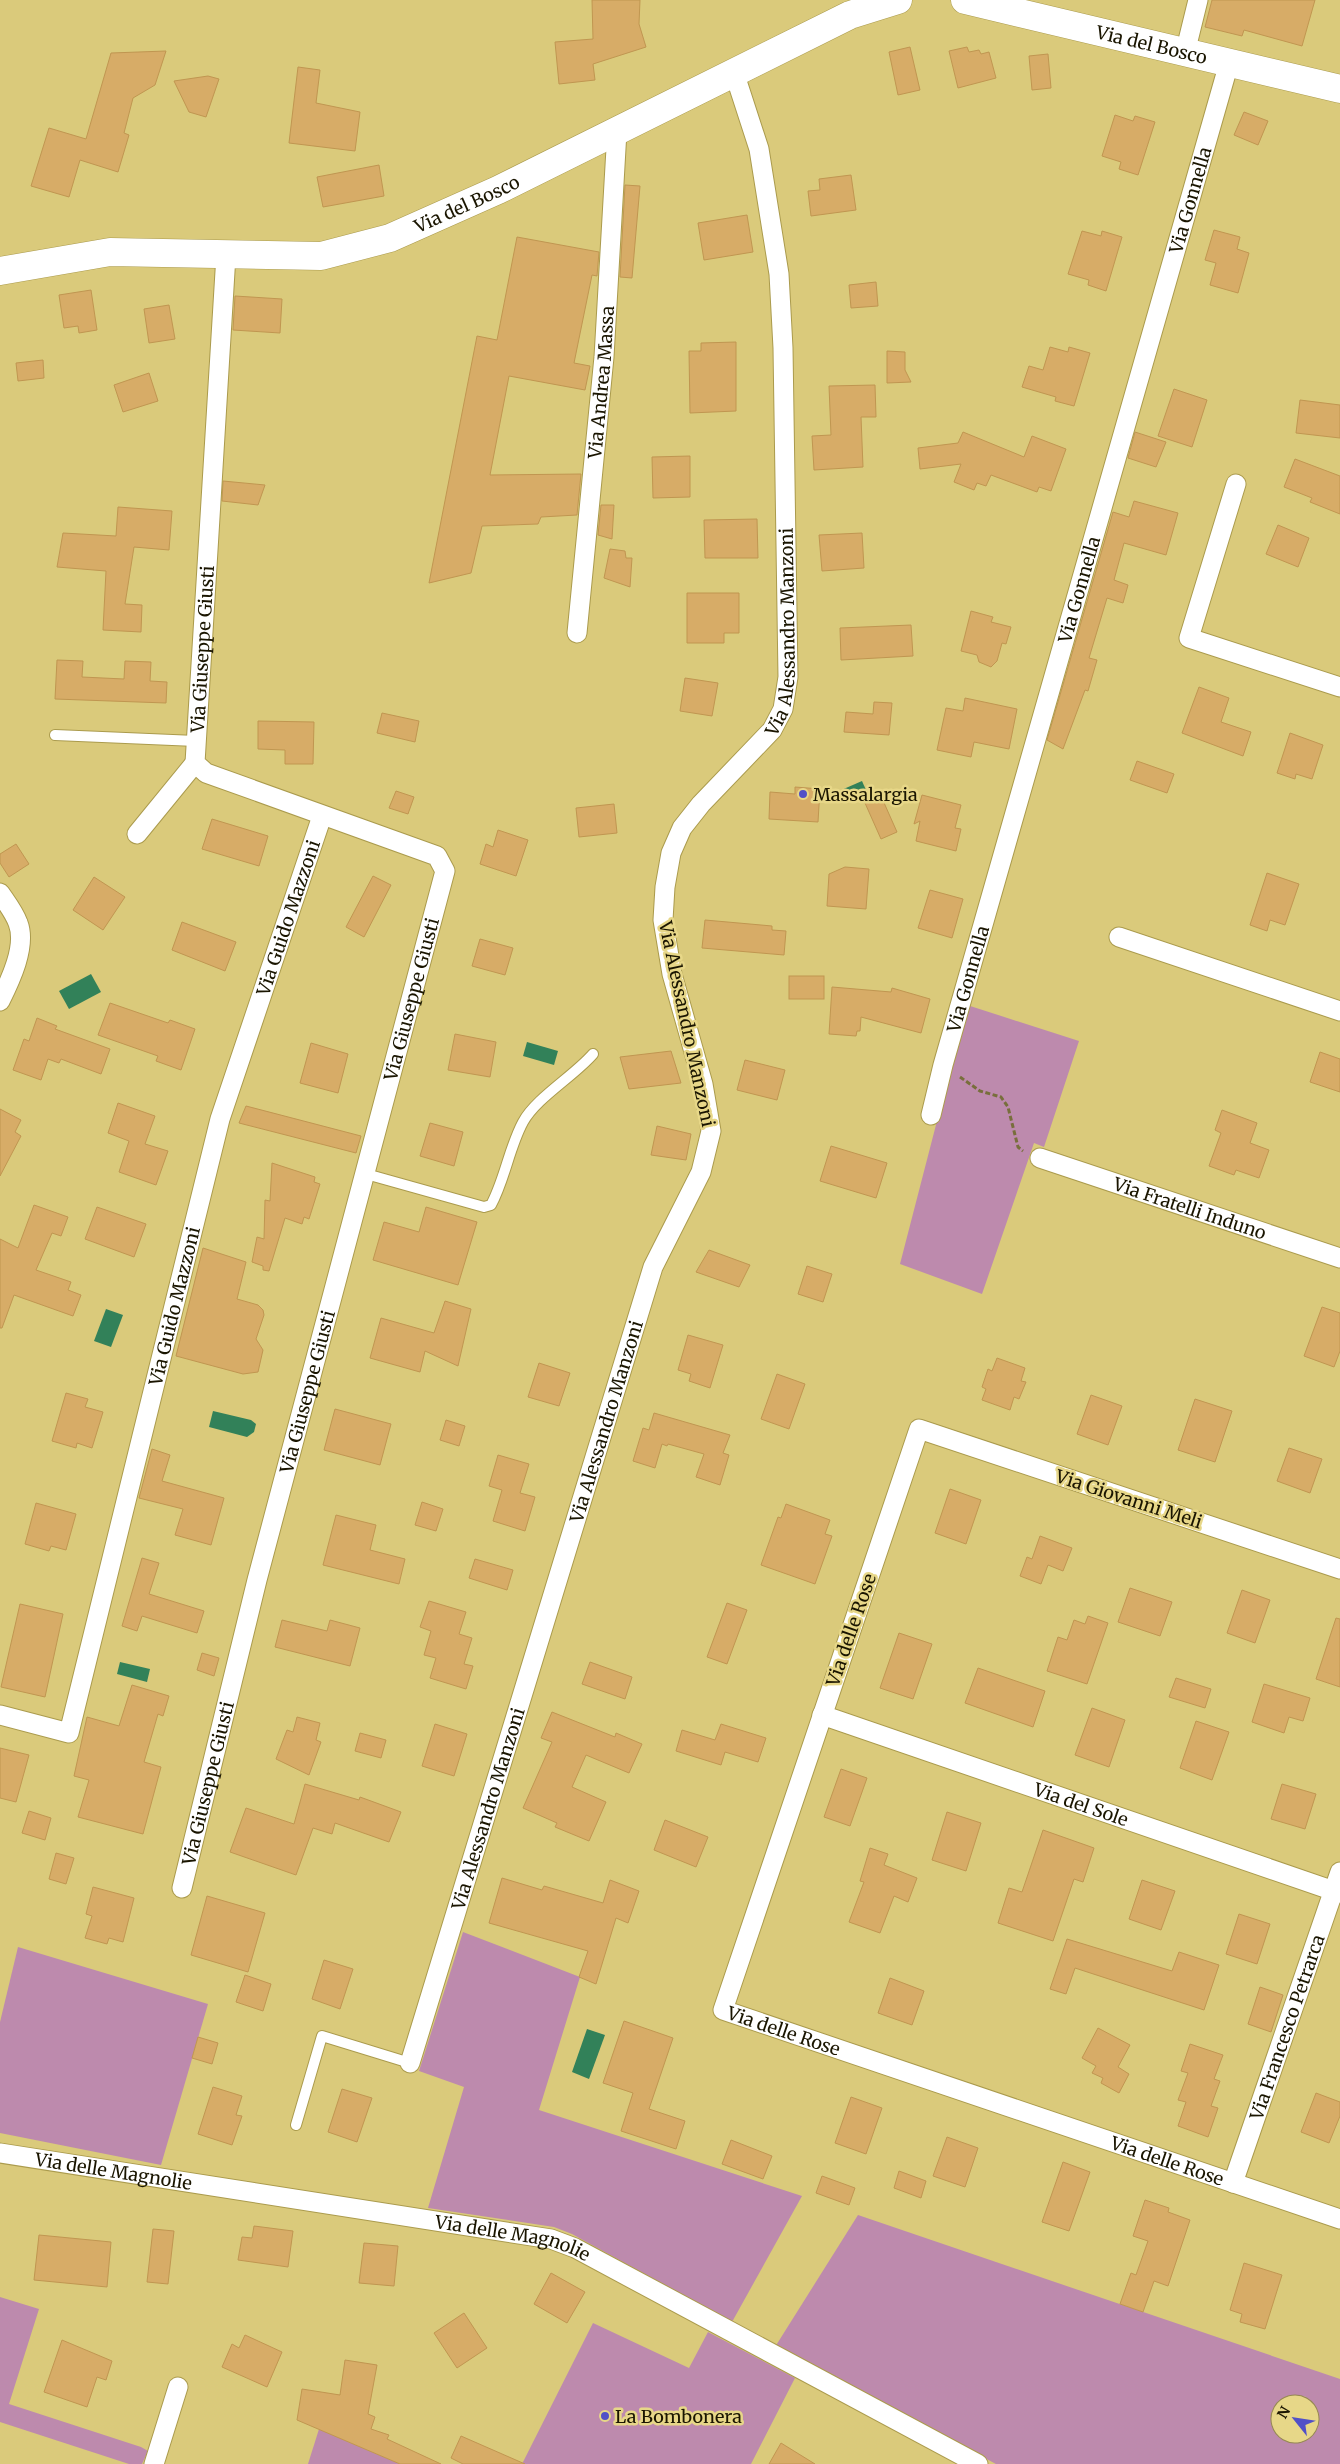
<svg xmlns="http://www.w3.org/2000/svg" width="1340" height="2464" viewBox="0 0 1340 2464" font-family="Merriweather,serif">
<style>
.green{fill:#bd8aad;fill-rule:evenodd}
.water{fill:#328159}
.building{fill:#d7ac67;stroke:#c09651}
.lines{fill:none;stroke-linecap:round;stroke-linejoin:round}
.lane-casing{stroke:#ab9b4d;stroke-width:12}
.street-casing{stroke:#ab9b4d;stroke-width:21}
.secondary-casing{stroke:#ab9b4d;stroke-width:29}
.path{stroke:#786e3c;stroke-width:3;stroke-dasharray:5 2.5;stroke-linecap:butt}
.lane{stroke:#fff;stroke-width:10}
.street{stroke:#fff;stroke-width:19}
.secondary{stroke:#fff;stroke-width:28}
.poi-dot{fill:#5150c7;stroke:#e7d788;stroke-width:2}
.labels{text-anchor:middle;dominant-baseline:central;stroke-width:5;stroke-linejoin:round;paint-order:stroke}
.street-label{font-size:18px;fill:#1a1500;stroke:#e7d788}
.poi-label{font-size:18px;fill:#1a1500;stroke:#e7d788;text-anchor:start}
</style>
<rect width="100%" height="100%" fill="#daca7b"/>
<g class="green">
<polygon points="967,1005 1079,1041 1044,1147 1034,1143 982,1294 900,1264"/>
<polygon points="463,1932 580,1977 539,2110 802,2196 732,2322 572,2234 554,2227 428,2208 464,2087 419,2071"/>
<polygon points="18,1947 208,2004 161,2165 0,2133 0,2022"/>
<path d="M858,2215L1340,2379V2464H996L775,2347ZM1280,2404H1310V2434H1280Z"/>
<polygon points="0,2297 39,2309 9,2404 141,2447 148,2451 142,2464 129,2464 0,2422"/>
<polygon points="593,2323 689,2368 708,2332 795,2378 751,2464 522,2464"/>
<polygon points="319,2429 400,2464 308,2464"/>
</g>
<g class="water">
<polygon points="862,781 866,790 842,800 839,791"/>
<polygon points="91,974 101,992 69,1009 59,991"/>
<polygon points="527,1042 558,1051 554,1065 523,1056"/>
<polygon points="106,1309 123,1315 111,1347 94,1341"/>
<polygon points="213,1411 251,1420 256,1424 254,1432 247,1437 209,1427"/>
<polygon points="120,1662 150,1669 147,1682 117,1674"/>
<polygon points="587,2029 605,2035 589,2079 572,2072"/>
</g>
<g class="building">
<polygon points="592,0 640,0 639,24 646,47 593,64 595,80 559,84 555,42 593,39"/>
<polygon points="1212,0 1315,0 1302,46 1244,30 1242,36 1205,27"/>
<polygon points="910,47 920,90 898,95 889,52"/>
<polygon points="967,47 969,52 979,50 981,54 989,52 996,78 958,88 949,51"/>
<polygon points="166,51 155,85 133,98 124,133 129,135 118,172 80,160 69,197 31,186 49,128 86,139 111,53"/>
<polygon points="1048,54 1051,88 1032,90 1029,56"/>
<polygon points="298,67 320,70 316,103 360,112 355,151 289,143"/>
<polygon points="208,76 219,79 206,117 189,112 174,81"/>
<polygon points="1244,112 1268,121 1258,145 1234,135"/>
<polygon points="1115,115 1133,121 1135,116 1155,122 1138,175 1119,169 1121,162 1102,156"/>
<polygon points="379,165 384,196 323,207 317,177"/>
<polygon points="851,175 856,210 811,216 808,191 820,190 819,179"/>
<polygon points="625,185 640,186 632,278 620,277"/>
<polygon points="747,215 753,252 704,260 698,223"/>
<polygon points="1214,230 1240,237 1237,249 1249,253 1238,293 1210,285 1216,263 1205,260"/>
<polygon points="1082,231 1101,236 1102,231 1122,237 1106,291 1088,285 1089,280 1068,274"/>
<polygon points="517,237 599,252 597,276 592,275 574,363 590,366 585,390 509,376 490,475 581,474 577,515 541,517 538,524 482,526 471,573 429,583 477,336 497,340"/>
<polygon points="876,282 878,306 851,308 849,285"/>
<polygon points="91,290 97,330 79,333 78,326 64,328 59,295"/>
<polygon points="235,296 282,299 280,333 233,330"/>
<polygon points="169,305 175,339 149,343 144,309"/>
<polygon points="736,342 736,411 690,413 689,351 701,351 701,343"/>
<polygon points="1050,347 1068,352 1069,347 1090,353 1074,406 1055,401 1056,397 1022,387 1029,366 1043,370"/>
<polygon points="887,351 905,352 905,370 911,382 887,383"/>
<polygon points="43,360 44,378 18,381 16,363"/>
<polygon points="149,373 158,401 123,412 114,385"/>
<polygon points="875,385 876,417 861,417 863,467 814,470 812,436 831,435 829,386"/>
<polygon points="1174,389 1207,400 1192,447 1158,436"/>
<polygon points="1300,400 1340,405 1340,438 1296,433"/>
<polygon points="963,432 1024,457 1032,436 1066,449 1051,491 1039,487 1037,492 991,475 986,486 977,483 974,490 954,482 961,464 920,469 918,448 958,443"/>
<polygon points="1135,432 1166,442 1156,467 1128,458"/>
<polygon points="690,456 690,497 653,498 652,457"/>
<polygon points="1295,459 1340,476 1340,514 1310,502 1312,498 1284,487"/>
<polygon points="223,481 265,485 258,505 222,501"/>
<polygon points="1134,501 1178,513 1166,555 1124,543 1114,580 1128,585 1123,603 1107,598 1089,658 1097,660 1088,691 1085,690 1063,749 1047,740 1113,512 1129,517"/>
<polygon points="601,505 614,505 612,539 598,535"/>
<polygon points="118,507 172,511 169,550 134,547 125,604 142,605 141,632 103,630 106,571 57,567 63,533 116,536"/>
<polygon points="757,519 758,558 705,558 704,520"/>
<polygon points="1278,525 1309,538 1298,567 1266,554"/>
<polygon points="862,533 864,568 822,571 819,535"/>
<polygon points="610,549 625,551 626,558 632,558 630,587 604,578"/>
<polygon points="687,593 739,593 739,633 724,633 724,643 687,643"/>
<polygon points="971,611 993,617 991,622 1011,627 1006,644 1002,643 997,661 991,667 979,662 977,655 961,651"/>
<polygon points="911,625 913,656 841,660 840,628"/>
<polygon points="57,660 83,661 82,677 124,679 125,661 151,662 150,681 167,682 166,703 55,699"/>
<polygon points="685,678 718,683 712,716 680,711"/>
<polygon points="1199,687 1229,698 1221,722 1251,732 1243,756 1182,733"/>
<polygon points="965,698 1017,709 1009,749 974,742 971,757 937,750 946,708 963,711"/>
<polygon points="874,702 892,703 889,735 844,732 846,712 873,714"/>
<polygon points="382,713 419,721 415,742 377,733"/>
<polygon points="258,721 314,722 313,764 285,764 285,750 258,749"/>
<polygon points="1290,733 1323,745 1312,779 1296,774 1295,779 1277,773"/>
<polygon points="1137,761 1174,774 1167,793 1130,780"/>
<polygon points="795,787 820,789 818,822 769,819 770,792 795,794"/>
<polygon points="396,791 414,797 408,814 389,808"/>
<polygon points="922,795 961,805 955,828 961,829 956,851 916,841 920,821 914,824"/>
<polygon points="881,796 897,832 881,839 865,803"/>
<polygon points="614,804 617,833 579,837 576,808"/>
<polygon points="212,819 268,836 259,866 202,849"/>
<polygon points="498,830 528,840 516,876 480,864 486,844 493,847"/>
<polygon points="16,844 29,864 9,877 0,863 0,854"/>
<polygon points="845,867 869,869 866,909 827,906 829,874"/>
<polygon points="1267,873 1299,884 1285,925 1270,920 1267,931 1250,925"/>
<polygon points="373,876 391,885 364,937 346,927"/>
<polygon points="94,877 125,897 103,930 73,910"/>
<polygon points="930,890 963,899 952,938 918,928"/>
<polygon points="705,920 772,926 772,930 786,931 784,955 702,948"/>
<polygon points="182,922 236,942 225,971 172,950"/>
<polygon points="480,939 513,948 505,975 472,966"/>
<rect x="789" y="976" width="35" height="23"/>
<polygon points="832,987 891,992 892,988 930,999 921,1033 861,1017 860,1031 857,1031 856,1036 829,1034"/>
<polygon points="110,1003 168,1023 170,1020 195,1029 181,1070 156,1061 158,1056 98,1035"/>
<polygon points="37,1018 57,1026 55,1029 110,1049 101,1074 61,1059 59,1063 48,1059 41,1080 13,1070 24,1039 29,1041"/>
<polygon points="455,1034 496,1042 490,1077 448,1070"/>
<polygon points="311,1043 348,1054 338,1093 300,1083"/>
<polygon points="671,1051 681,1083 629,1089 620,1057"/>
<polygon points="1320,1052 1340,1059 1340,1092 1310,1082"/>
<polygon points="745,1060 785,1070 777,1100 737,1090"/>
<polygon points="118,1103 155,1116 145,1144 168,1151 156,1185 119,1172 129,1141 108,1133"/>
<polygon points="246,1106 361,1136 356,1153 239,1123"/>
<polygon points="0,1109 21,1120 15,1132 21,1136 0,1176"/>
<polygon points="1222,1110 1257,1123 1250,1143 1269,1150 1259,1178 1236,1170 1234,1175 1209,1166 1221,1133 1215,1130"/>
<polygon points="430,1123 463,1132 454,1166 420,1156"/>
<polygon points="657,1126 691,1134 686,1160 651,1155"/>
<polygon points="831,1146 887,1163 876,1198 820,1181"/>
<polygon points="272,1163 315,1177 314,1182 320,1184 309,1219 304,1217 302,1224 285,1218 269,1271 263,1270 263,1266 252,1262 257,1237 264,1239 265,1200 270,1201"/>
<polygon points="34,1205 68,1217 61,1236 52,1233 36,1270 71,1282 68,1290 81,1295 73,1316 14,1295 2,1328 0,1328 0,1239 18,1248"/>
<polygon points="97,1207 146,1224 134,1257 85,1239"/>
<polygon points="426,1207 477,1222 458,1285 373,1260 384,1222 419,1232"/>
<polygon points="203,1248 246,1262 237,1299 258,1305 263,1310 264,1315 256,1339 263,1350 258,1372 243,1374 176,1356"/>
<polygon points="709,1250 750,1265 739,1287 696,1272"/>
<polygon points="807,1266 832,1274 823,1302 798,1294"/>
<polygon points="445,1301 471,1309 458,1366 425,1351 420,1372 370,1358 381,1318 434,1333"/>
<polygon points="1322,1307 1340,1313 1340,1351 1334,1367 1304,1356"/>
<polygon points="688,1335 723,1345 710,1388 689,1381 691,1374 678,1370"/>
<polygon points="997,1358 1025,1368 1021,1381 1026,1382 1019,1399 1014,1397 1010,1410 982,1400 986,1389 982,1387 988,1369 992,1371"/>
<polygon points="539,1363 570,1373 559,1406 528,1397"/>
<polygon points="777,1374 805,1384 789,1429 761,1419"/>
<polygon points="66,1393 88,1399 85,1407 103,1412 92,1448 77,1443 76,1448 52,1441"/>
<polygon points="1091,1395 1122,1406 1108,1445 1077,1434"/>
<polygon points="1195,1399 1232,1411 1215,1462 1178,1450"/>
<polygon points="335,1409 391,1424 380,1465 324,1450"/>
<polygon points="654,1413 730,1435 723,1453 729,1455 720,1485 696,1477 704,1454 668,1444 667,1446 662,1444 655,1468 633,1461 643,1428 649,1430"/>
<polygon points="446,1420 465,1426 459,1446 440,1440"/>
<polygon points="1289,1448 1322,1459 1310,1493 1277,1481"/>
<polygon points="152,1449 170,1455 162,1481 224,1498 211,1545 175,1535 183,1509 139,1498"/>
<polygon points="498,1455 529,1464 520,1493 535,1497 525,1531 493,1521 502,1490 489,1486"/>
<polygon points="950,1489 981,1500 966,1544 935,1533"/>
<polygon points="422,1502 443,1509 436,1531 415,1525"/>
<polygon points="36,1503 76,1514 66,1550 51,1546 49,1551 25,1544"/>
<polygon points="786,1504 830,1520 825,1534 832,1536 815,1584 761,1565 778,1517 781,1518"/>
<polygon points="336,1515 376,1525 370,1550 405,1559 399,1584 323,1565"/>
<polygon points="1040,1536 1072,1548 1063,1571 1048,1565 1041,1584 1020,1576 1027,1557 1032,1559"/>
<polygon points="142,1558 159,1563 149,1594 204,1611 197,1633 142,1616 137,1631 122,1626"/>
<polygon points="475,1559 513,1570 507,1590 469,1578"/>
<polygon points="1130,1588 1172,1602 1160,1636 1118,1622"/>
<polygon points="1242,1590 1270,1600 1255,1643 1227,1633"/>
<polygon points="429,1601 466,1612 459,1634 472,1638 464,1664 473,1666 466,1689 430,1678 436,1658 424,1655 431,1631 420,1627"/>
<polygon points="727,1603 747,1610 727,1664 707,1657"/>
<polygon points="20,1604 63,1614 45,1697 1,1687"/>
<polygon points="1088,1616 1108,1623 1087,1684 1047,1671 1058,1637 1067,1640 1074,1620 1085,1624"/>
<polygon points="1336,1618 1340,1619 1340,1687 1316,1679"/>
<polygon points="282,1620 327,1631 330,1620 360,1628 350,1666 275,1647"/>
<polygon points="899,1633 932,1644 913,1699 880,1688"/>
<polygon points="202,1653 219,1658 214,1676 197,1670"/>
<polygon points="590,1662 632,1677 625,1699 582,1684"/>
<polygon points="978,1668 1045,1691 1033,1727 965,1703"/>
<polygon points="1176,1678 1211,1689 1205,1708 1169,1697"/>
<polygon points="1264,1684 1310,1698 1303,1721 1289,1717 1284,1733 1252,1722"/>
<polygon points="132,1685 169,1696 163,1716 158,1714 144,1762 161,1767 143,1834 78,1817 89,1780 74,1776 87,1717 119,1726"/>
<polygon points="1092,1708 1125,1720 1109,1767 1075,1755"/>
<polygon points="552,1712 615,1737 616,1733 642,1744 629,1773 586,1755 572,1787 606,1802 589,1841 555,1827 557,1823 523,1808 552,1742 541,1738"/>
<polygon points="297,1717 320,1723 316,1740 321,1742 309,1775 276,1759 287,1730 293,1732"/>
<polygon points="1196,1721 1229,1732 1212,1780 1180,1768"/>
<polygon points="435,1724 467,1734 454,1776 422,1766"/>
<polygon points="721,1724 766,1738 758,1762 725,1752 721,1765 676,1751 682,1730 715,1740"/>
<polygon points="360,1733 386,1740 381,1758 355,1751"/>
<polygon points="0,1748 29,1755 16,1802 0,1798"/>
<polygon points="841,1769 867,1778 850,1826 824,1817"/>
<polygon points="305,1784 359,1800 360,1797 401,1812 389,1842 335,1823 332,1834 313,1828 296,1875 230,1852 246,1808 294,1824"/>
<polygon points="1282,1784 1316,1794 1305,1829 1271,1819"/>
<polygon points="29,1811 51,1818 45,1840 22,1833"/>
<polygon points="947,1812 981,1823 966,1871 932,1860"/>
<polygon points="665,1820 708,1837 696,1867 654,1850"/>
<polygon points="1043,1830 1094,1848 1083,1882 1074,1879 1053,1941 998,1923 1009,1888 1022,1892"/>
<polygon points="870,1848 888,1854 884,1865 917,1878 908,1902 894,1896 880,1933 849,1922 864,1882 860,1881"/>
<polygon points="56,1853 74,1858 66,1884 49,1879"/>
<polygon points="502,1878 542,1890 544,1886 603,1903 610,1880 639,1891 628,1923 616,1918 596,1984 579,1977 588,1951 489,1923"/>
<polygon points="1142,1880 1175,1891 1161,1930 1129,1919"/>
<polygon points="93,1887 134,1898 123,1942 109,1938 107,1944 85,1938 92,1916 86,1914"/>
<polygon points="207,1896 265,1913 248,1972 191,1955"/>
<polygon points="1239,1914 1270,1924 1257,1964 1226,1954"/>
<polygon points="1067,1939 1172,1971 1179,1952 1219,1965 1204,2010 1075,1968 1066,1994 1050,1989"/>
<polygon points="324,1960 353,1969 340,2009 312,1999"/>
<polygon points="245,1975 271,1984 263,2011 236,2002"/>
<polygon points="890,1978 924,1991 912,2025 878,2013"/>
<polygon points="1260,1987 1283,1995 1271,2032 1248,2024"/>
<polygon points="624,2021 673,2038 649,2109 685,2121 676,2149 621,2131 633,2093 603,2083"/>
<polygon points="1098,2028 1130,2045 1118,2067 1129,2074 1119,2093 1101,2083 1103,2078 1092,2073 1096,2066 1082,2058"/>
<polygon points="198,2037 218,2043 212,2064 192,2058"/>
<polygon points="1190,2044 1223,2055 1214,2079 1220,2081 1211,2106 1218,2108 1208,2137 1178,2126 1186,2102 1178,2100 1188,2073 1181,2071"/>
<polygon points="213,2087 242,2096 236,2115 242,2116 232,2145 198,2134"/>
<polygon points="342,2089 372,2098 357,2142 328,2132"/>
<polygon points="1316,2093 1340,2102 1340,2116 1329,2143 1301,2132"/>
<polygon points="851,2097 882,2108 866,2154 835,2143"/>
<polygon points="947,2137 978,2148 965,2187 933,2176"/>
<polygon points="731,2140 772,2156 763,2179 722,2164"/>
<polygon points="1063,2162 1090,2172 1069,2231 1042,2222"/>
<polygon points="899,2171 926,2181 921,2198 894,2188"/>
<polygon points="822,2176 855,2188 849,2205 816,2193"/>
<polygon points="1145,2200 1169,2208 1168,2212 1190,2220 1168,2286 1154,2281 1143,2312 1120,2304 1131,2273 1136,2275 1148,2241 1133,2236"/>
<polygon points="254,2226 293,2231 288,2267 238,2260 242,2237 252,2238"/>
<polygon points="153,2229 174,2231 168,2284 147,2282"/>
<polygon points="39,2235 111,2242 107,2287 34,2280"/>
<polygon points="364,2243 398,2246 394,2286 359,2283"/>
<polygon points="1244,2263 1282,2275 1265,2329 1240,2322 1242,2314 1230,2310"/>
<polygon points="551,2273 585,2292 567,2323 534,2304"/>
<polygon points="464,2313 487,2348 457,2368 434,2333"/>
<polygon points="245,2335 282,2352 267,2387 222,2367 232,2344 239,2348"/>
<polygon points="62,2340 112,2361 106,2380 97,2377 87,2407 44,2392"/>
<polygon points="345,2360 377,2365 368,2414 375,2417 371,2429 389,2435 387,2439 441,2464 400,2464 297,2420 302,2389 340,2395"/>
<polygon points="461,2436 525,2464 463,2464 451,2458"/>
<polygon points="781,2443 815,2464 769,2464"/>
</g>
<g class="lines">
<defs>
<g id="lane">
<polyline points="55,735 196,741"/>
<path d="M366,1174L484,1207L491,1205C505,1179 509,1148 523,1122C536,1098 574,1076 593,1054"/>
<polyline points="296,2125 322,2036 410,2063"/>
</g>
<g id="street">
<polyline points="1185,53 1198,0"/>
<polyline points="1236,484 1189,638 1340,687"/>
<path id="s1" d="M577,633L604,357L617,131"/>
<polyline points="137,834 195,763"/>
<path d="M0,893C6,902 14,912 18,923C27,946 10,981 0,1001"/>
<polyline points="1119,937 1340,1011"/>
<path id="s2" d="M931,1115L943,1065L1229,63"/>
<path id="s3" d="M1040,1158L1340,1258"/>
<path id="s4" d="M1340,1569L919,1429L723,2010L1340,2219"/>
<path id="s5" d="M0,1715L69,1733L220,1119L322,816"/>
<path id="s6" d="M822,1715L1340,1893"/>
<path id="s7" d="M182,1888L257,1580L445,871L437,856L206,773L195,763L226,255"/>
<path id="s8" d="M410,2063L653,1267L701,1172L711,1131L703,1084L672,974L663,920L665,887L671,853L682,828L701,804L772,730L783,709L788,677L783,348L779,274L759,149L734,72"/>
<path id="s9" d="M0,2153L551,2239L575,2248L978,2464"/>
<path id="s10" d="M1233,2183L1340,1872"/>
<polyline points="154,2464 178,2387"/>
</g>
<g id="secondary">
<path id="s11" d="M965,0L1340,89"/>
<path id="s12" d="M0,271L110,252L321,256L390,238L498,190L850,15L898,0"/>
</g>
</defs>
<use href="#lane" class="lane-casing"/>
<use href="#street" class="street-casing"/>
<use href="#secondary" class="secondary-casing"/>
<polyline class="path" points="960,1077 980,1091 1001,1097 1008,1107 1018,1147 1023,1151"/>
<use href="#lane" class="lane"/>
<use href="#street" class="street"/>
<use href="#secondary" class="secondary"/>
</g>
<g class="poi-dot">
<circle cx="803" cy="794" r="5"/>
<circle cx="605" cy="2416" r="5"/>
</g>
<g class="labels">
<g class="street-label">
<text stroke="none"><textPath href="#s11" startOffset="192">Via del Bosco</textPath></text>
<text stroke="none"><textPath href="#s2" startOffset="951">Via Gonnella</textPath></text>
<text stroke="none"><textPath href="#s12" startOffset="478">Via del Bosco</textPath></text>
<text stroke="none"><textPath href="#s1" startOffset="252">Via Andrea Massa</textPath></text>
<text stroke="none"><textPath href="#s2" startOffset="546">Via Gonnella</textPath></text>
<text stroke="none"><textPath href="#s8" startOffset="1526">Via Alessandro Manzoni</textPath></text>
<text stroke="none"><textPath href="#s7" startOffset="1442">Via Giuseppe Giusti</textPath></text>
<text stroke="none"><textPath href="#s5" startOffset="916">Via Guido Mazzoni</textPath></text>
<text stroke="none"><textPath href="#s2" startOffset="141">Via Gonnella</textPath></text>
<text stroke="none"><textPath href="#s7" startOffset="918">Via Giuseppe Giusti</textPath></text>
<text transform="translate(687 1024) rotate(78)">Via Alessandro Manzoni</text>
<text stroke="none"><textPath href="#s3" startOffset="158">Via Fratelli Induno</textPath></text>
<text stroke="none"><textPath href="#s5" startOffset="511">Via Guido Mazzoni</textPath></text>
<text stroke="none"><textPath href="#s7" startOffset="512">Via Giuseppe Giusti</textPath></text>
<text stroke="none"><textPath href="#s8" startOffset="671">Via Alessandro Manzoni</textPath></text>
<text transform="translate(1129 1499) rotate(18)">Via Giovanni Meli</text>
<text transform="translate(851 1630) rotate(-71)">Via delle Rose</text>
<text stroke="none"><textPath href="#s7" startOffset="108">Via Giuseppe Giusti</textPath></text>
<text stroke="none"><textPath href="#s6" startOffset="274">Via del Sole</textPath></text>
<text stroke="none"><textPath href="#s8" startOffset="266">Via Alessandro Manzoni</textPath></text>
<text stroke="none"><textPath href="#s10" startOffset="165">Via Francesco Petrarca</textPath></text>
<text stroke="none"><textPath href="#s4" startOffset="1121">Via delle Rose</textPath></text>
<text stroke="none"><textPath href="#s4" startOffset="1526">Via delle Rose</textPath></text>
<text stroke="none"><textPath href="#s9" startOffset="115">Via delle Magnolie</textPath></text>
<text stroke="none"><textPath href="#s9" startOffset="520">Via delle Magnolie</textPath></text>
</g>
<g class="poi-label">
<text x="813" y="794">Massalargia</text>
<text x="615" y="2416">La Bombonera</text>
</g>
</g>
<g transform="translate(1295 2419) rotate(300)"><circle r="24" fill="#e7d788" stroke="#958952"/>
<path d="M0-4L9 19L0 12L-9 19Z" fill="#5150c7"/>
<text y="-8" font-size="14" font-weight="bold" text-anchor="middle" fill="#1a1500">N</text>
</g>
</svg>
